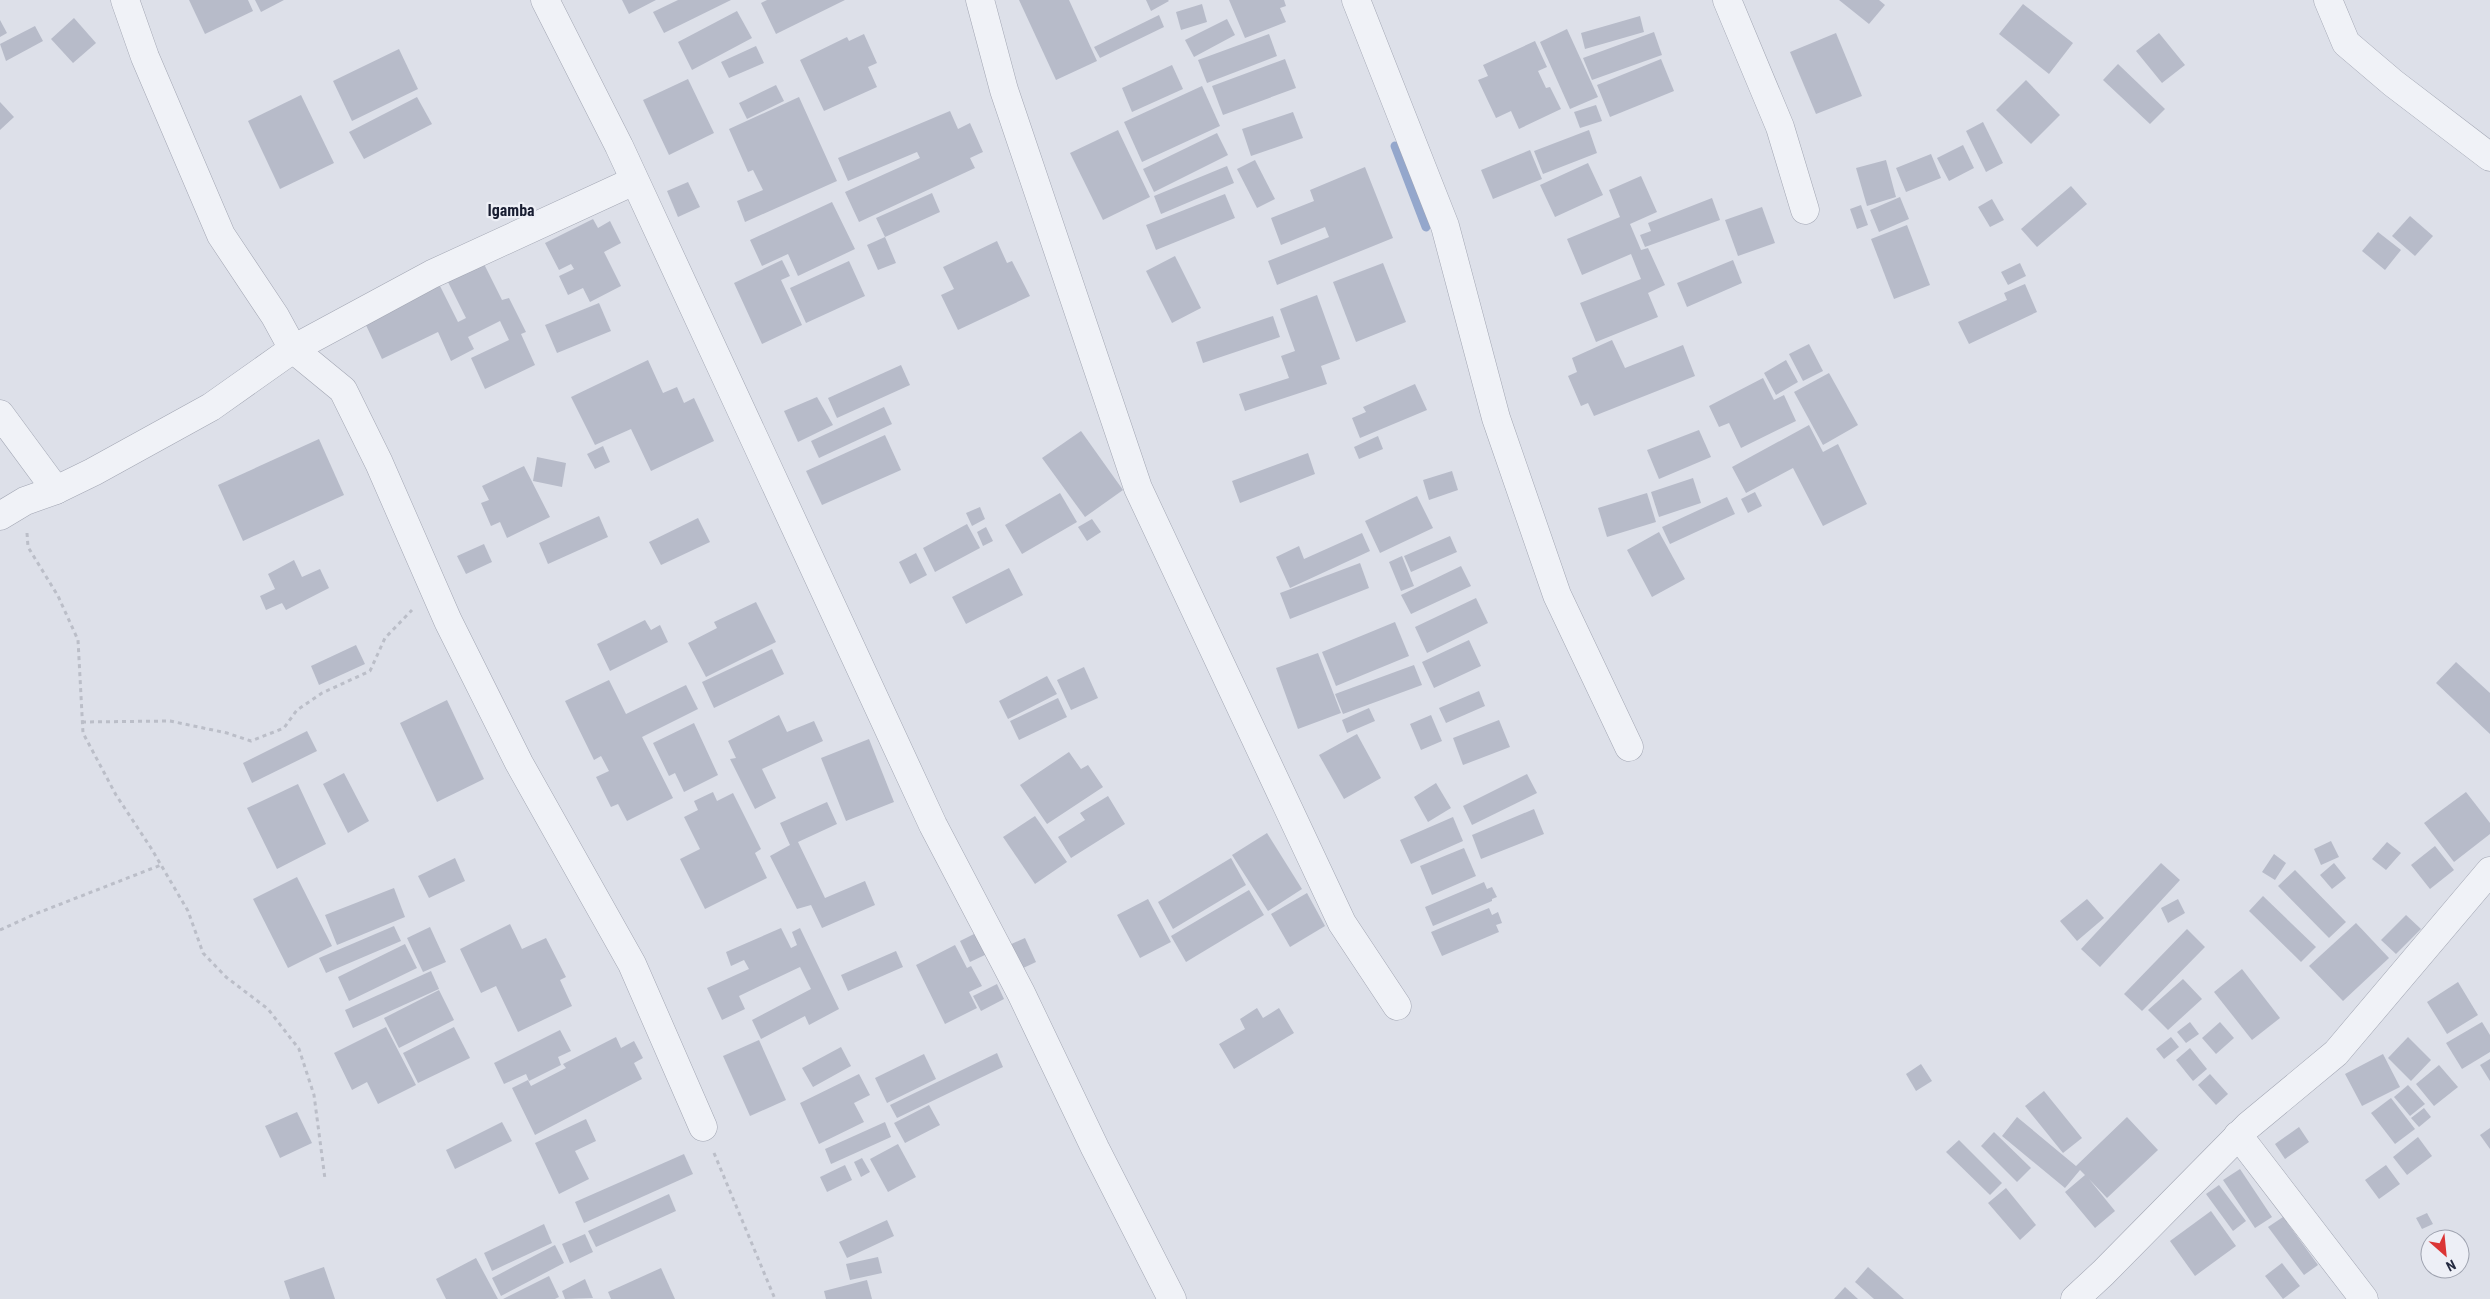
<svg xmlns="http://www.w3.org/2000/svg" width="2490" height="1299" viewBox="0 0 2490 1299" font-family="'Roboto Condensed',sans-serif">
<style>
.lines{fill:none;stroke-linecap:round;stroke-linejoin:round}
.stream{stroke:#94a7cc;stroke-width:9}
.building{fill:#b7bbc9}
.minor-casing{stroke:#a2a6b3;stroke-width:29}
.path{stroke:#bbbec8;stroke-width:3;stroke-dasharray:4 4;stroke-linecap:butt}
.minor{stroke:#f0f2f7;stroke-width:28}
.labels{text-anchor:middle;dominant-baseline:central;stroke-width:4.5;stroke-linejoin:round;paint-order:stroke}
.quarter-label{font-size:16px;font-weight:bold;fill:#181d31;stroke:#edeff6}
</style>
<rect width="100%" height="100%" fill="#dde0e9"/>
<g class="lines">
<polyline class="stream" points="1395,146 1426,227"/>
</g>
<g class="building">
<polygon points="189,0 248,0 253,11 205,34"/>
<polygon points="255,0 284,0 261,12"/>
<polygon points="622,0 656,0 629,14"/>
<polygon points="678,0 731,0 664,33 653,12"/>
<polygon points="767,0 845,0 776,34 761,3"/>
<polygon points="1019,0 1069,0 1097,61 1056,80"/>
<polygon points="1146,0 1168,0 1169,1 1151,11"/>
<polygon points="1229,0 1284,0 1286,6 1280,8 1286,22 1245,38"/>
<polygon points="1839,0 1879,0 1885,5 1869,24"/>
<polygon points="1202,4 1207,22 1181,30 1176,12"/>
<polygon points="2023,4 2073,43 2049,74 1999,34"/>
<polygon points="737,11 752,38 692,70 678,42"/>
<polygon points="1159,15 1164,27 1100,58 1094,47"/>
<polygon points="1640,16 1644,32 1585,49 1581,33"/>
<polygon points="74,18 96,43 73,63 51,39"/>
<polygon points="1227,19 1235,35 1194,57 1185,40"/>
<polygon points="0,20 7,33 0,37"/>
<polygon points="35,26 43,41 6,61 0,44"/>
<polygon points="1567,29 1598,97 1570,109 1540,42"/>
<polygon points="1654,32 1662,55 1592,80 1583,58"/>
<polygon points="1836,33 1862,96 1816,114 1790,52"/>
<polygon points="2159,33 2185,65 2162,83 2136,51"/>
<polygon points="864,34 877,63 868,67 877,87 824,111 800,60 847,37 849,41"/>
<polygon points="1269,34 1277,56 1207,83 1198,60"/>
<polygon points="1535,41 1547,67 1538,71 1546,88 1550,87 1561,109 1519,129 1511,111 1496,118 1478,80 1488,76 1483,65"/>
<polygon points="756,46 764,63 729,78 721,62"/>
<polygon points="399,49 418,89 352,121 333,81"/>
<polygon points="1285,59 1296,88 1223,115 1212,86"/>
<polygon points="1661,59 1674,91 1610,117 1597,85"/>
<polygon points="2118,64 2165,109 2150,124 2103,80"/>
<polygon points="1172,65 1183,89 1132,112 1122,88"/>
<polygon points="688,79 714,133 669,155 643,100"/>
<polygon points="2026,80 2060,115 2031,144 1996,110"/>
<polygon points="776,85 784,101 747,119 739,103"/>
<polygon points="1202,86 1220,126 1142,162 1124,122"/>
<polygon points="301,95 334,163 280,189 248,121"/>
<polygon points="417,97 432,124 364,159 349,132"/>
<polygon points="799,97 837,181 745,222 737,201 763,190 753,170 748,172 729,129"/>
<polygon points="0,102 14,117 0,130"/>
<polygon points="1596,105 1602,121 1580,128 1574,112"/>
<polygon points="950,111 958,129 970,123 983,152 970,158 975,168 859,222 845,192 920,158 917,152 848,181 838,158"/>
<polygon points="1293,112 1303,138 1251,156 1242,129"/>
<polygon points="1983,122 2003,163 1986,172 1966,131"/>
<polygon points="1118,130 1150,197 1103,220 1070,153"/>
<polygon points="1589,130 1597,153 1543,174 1534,151"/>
<polygon points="1217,133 1228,155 1154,192 1143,169"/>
<polygon points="1963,145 1974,168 1949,181 1937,158"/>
<polygon points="1530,150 1542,179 1493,199 1481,170"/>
<polygon points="1931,154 1941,178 1906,192 1896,168"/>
<polygon points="1255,160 1275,199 1257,208 1237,169"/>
<polygon points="1886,160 1896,197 1867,206 1856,168"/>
<polygon points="1588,163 1603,195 1555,217 1540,185"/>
<polygon points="1227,166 1234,183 1161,214 1154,196"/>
<polygon points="1365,167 1393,238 1277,285 1268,261 1329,237 1325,227 1281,245 1271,218 1314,201 1310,190"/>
<polygon points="1641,176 1657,212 1630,224 1641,250 1648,248 1665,285 1648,293 1658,317 1596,342 1580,303 1641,279 1631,254 1582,275 1567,239 1620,217 1609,190"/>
<polygon points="688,182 700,207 678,217 667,191"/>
<polygon points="2071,186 2087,204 2037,247 2021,229"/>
<polygon points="932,193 940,212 885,237 896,263 878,270 867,245 885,237 876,218"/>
<polygon points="1225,194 1235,218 1156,250 1146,225"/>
<polygon points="1900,197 1909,219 1879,232 1870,210"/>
<polygon points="1712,198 1720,220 1645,247 1640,235 1651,231 1648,223"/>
<polygon points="1992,199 2004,220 1990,227 1978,207"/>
<polygon points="832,202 855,249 798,276 788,254 762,266 750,240"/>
<polygon points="1861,205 1868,225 1857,229 1850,209"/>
<polygon points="1762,207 1775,243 1738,256 1725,220"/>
<polygon points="2410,216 2433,236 2415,256 2392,236"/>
<polygon points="593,219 598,228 610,221 621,243 604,252 621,286 590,302 583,288 568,295 559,276 574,269 571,264 559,270 545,243"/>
<polygon points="1907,225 1930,285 1894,299 1871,239"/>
<polygon points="2378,232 2401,250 2385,270 2362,251"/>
<polygon points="997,241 1007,263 1012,261 1030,296 958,330 941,295 954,289 943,267"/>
<polygon points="1175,256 1201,308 1172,323 1146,271"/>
<polygon points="782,260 790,276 781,280 802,325 762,344 734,283"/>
<polygon points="1733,260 1742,283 1687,307 1677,283"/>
<polygon points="849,261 865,296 806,323 790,288"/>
<polygon points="1383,263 1406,322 1356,342 1333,282"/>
<polygon points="2020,263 2026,276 2008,285 2001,272"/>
<polygon points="484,264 502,300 509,298 526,332 521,334 535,365 485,389 471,358 509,340 500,321 468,337 474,349 451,361 438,332 382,359 364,321 439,284 458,322 466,318 448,282"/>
<polygon points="2025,284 2037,312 1969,344 1958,322 2007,300 2004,293"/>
<polygon points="1317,295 1340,359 1321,366 1327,384 1245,411 1239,394 1289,378 1281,356 1295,351 1280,309"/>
<polygon points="599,303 611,331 557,353 545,325"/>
<polygon points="1273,316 1280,337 1203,363 1196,342"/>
<polygon points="1612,340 1625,368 1683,345 1695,376 1594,416 1588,403 1581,406 1568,376 1577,372 1572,358"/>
<polygon points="1809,344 1823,371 1803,381 1789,354"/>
<polygon points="648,360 663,393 677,387 684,403 694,398 714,441 651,471 631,429 595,445 571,397"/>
<polygon points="1786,360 1798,382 1776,395 1764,373"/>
<polygon points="901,365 910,385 837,418 828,398"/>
<polygon points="1829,373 1858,425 1823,445 1794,392"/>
<polygon points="1763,378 1774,400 1784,395 1796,421 1741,448 1729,423 1719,427 1709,406"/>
<polygon points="1415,384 1427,410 1360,438 1352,418 1366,412 1363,407"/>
<polygon points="817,397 833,425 798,442 784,411"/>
<polygon points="884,407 892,424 819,458 811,441"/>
<polygon points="1809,425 1823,452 1838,444 1867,504 1823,526 1793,468 1746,493 1732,467"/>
<polygon points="1699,430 1711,457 1659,479 1647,450"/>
<polygon points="1081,431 1123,490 1085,517 1042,458"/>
<polygon points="885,435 901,470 822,505 806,471"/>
<polygon points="1378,436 1383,449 1359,459 1354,447"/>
<polygon points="319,439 344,495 243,541 218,485"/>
<polygon points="603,446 610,462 595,469 587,454"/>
<polygon points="1308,453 1315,474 1240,503 1232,481"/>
<polygon points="537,457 566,463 562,487 533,481"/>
<polygon points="524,466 550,517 507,538 500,522 491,526 481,503 489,500 482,486"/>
<polygon points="1452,471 1458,490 1429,500 1423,480"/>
<polygon points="1693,478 1701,503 1659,517 1651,492"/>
<polygon points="1755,492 1762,506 1748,513 1741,499"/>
<polygon points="1060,493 1077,522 1022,554 1005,525"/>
<polygon points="1647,493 1656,522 1607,537 1598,508"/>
<polygon points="1417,496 1433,528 1380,553 1365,521"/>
<polygon points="1727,497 1735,514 1670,544 1662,527"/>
<polygon points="980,507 985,519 972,526 966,513"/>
<polygon points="599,516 608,537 548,564 539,543"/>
<polygon points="698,518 710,542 661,565 649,542"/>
<polygon points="1092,519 1101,532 1087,541 1078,527"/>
<polygon points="967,524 980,548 935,572 923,548"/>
<polygon points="986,527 993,541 983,546 977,532"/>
<polygon points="1659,532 1685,579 1652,597 1627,550"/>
<polygon points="1362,533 1370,551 1290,588 1276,557 1299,546 1304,559"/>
<polygon points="1450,536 1457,552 1411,572 1404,556"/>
<polygon points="484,544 492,562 466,574 457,556"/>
<polygon points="916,553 927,575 910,584 899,562"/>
<polygon points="1402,556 1414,586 1401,591 1389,562"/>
<polygon points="294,560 302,577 320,569 329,588 286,610 282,603 266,610 260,596 275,589 268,574"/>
<polygon points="1360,563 1369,588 1290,619 1280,593"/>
<polygon points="1461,566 1471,586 1411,614 1401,595"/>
<polygon points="1009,568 1023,595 966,624 952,597"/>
<polygon points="1476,598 1488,623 1427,653 1415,627"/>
<polygon points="756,602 776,642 706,677 688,643 717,628 714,622"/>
<polygon points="645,620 651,630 660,625 668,642 610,671 597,644"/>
<polygon points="1395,622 1409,656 1336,686 1322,652"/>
<polygon points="1469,640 1481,666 1434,688 1422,662"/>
<polygon points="356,645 365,664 319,685 311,666"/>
<polygon points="772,649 784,674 714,708 702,682"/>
<polygon points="1318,653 1341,713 1298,729 1276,668"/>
<polygon points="2456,662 2490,693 2490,734 2436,683"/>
<polygon points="1414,665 1422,685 1343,714 1335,694"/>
<polygon points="1084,667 1098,698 1071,710 1057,680"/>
<polygon points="1047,676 1057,694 1008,719 999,701"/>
<polygon points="609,680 626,714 686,685 698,709 642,737 673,798 627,821 618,804 611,807 596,777 609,771 601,756 594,760 565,701"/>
<polygon points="1479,691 1485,706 1446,723 1439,708"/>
<polygon points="1058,698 1067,717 1019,740 1010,721"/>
<polygon points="447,700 484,779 437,802 400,723"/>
<polygon points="1369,708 1375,721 1347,733 1342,720"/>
<polygon points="779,715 787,732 814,721 823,741 762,769 776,798 755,809 730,759 736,758 728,741"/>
<polygon points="1431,715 1442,741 1421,750 1410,724"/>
<polygon points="1499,720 1510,747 1463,765 1453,738"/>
<polygon points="694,723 718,775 684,792 675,773 669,776 653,743"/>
<polygon points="307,731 317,751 252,783 243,763"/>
<polygon points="1357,734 1381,778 1344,799 1319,755"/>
<polygon points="869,739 894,802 846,821 821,758"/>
<polygon points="1069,752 1081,769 1088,765 1103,787 1047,824 1020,785"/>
<polygon points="344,773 369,821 348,833 323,784"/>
<polygon points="1527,774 1537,793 1472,825 1463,806"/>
<polygon points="1436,783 1451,808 1428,822 1414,797"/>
<polygon points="298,784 326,844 277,869 247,808"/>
<polygon points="713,792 717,801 733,793 761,849 755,853 767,878 705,909 680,859 700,849 684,817 698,810 694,801"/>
<polygon points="2466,792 2490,823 2490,834 2454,862 2424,823"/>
<polygon points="1108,796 1125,824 1071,858 1058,837 1085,820 1080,813"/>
<polygon points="827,802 837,824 798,842 825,898 865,881 875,905 822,928 811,905 797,909 770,856 790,845 780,823"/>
<polygon points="1534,809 1544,834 1481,859 1472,835"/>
<polygon points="1035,816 1067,862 1035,884 1003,837"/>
<polygon points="1453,817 1463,841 1411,864 1400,840"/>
<polygon points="1267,833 1302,889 1268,911 1232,855"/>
<polygon points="2331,841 2339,857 2321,865 2314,849"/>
<polygon points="2387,842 2401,853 2386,870 2372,859"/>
<polygon points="2435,846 2454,870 2430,889 2411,865"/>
<polygon points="1464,848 1476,876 1432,895 1420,866"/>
<polygon points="2274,854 2286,863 2275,880 2262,872"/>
<polygon points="455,858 465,881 429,898 418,876"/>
<polygon points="1231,858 1246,885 1173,929 1158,902"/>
<polygon points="2161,863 2180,880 2100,967 2081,949"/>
<polygon points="2334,863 2346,878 2332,889 2320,875"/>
<polygon points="2295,870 2346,922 2329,938 2278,886"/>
<polygon points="297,877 332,946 288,968 253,899"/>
<polygon points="1484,882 1487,889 1492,887 1497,897 1492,899 1492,901 1433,926 1425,907"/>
<polygon points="394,888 405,917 337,945 325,915"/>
<polygon points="1249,890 1264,915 1186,962 1171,936"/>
<polygon points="1307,893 1325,926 1290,947 1271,914"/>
<polygon points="2263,896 2316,947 2301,962 2249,911"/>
<polygon points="1148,899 1171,942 1140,958 1117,915"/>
<polygon points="2087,899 2104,918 2077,941 2060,921"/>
<polygon points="2178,899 2185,913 2168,923 2161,908"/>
<polygon points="1489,908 1492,915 1498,912 1502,923 1496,925 1499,932 1442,956 1431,932"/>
<polygon points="2406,915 2421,929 2396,954 2381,940"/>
<polygon points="2356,923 2389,958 2343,1001 2309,966"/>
<polygon points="510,924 522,949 546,938 566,977 560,980 572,1006 518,1032 496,986 481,993 460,949"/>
<polygon points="394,926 401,941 326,973 319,958"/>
<polygon points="430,927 446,962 423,972 407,938"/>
<polygon points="781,928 791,948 797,945 792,932 800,928 839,1009 809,1025 805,1016 761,1039 752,1020 811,989 800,967 739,996 745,1009 722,1020 707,988 749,969 744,960 731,966 726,952"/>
<polygon points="2187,929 2205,947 2142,1011 2124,994"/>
<polygon points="976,933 987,954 970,962 960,941"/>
<polygon points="1025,938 1036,962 1019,970 1007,946"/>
<polygon points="405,944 417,968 349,1001 338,977"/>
<polygon points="955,945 967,968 971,966 982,986 969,992 977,1008 945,1024 916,965"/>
<polygon points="896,951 903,967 848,991 841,975"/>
<polygon points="2242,969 2280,1018 2252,1040 2214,992"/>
<polygon points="431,971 439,989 353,1028 345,1010"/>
<polygon points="2183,979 2202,999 2168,1030 2148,1010"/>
<polygon points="2458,982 2478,1015 2447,1034 2427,1002"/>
<polygon points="997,984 1004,999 981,1011 973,996"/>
<polygon points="439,990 454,1020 399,1048 384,1018"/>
<polygon points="1257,1008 1263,1018 1279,1008 1294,1033 1234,1069 1219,1044 1245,1029 1240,1019"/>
<polygon points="2190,1022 2199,1034 2186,1043 2177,1032"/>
<polygon points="2220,1022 2234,1038 2216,1054 2202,1038"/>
<polygon points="2482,1022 2490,1035 2490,1052 2462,1069 2446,1043"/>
<polygon points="386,1027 416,1085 378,1104 367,1082 352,1090 334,1053"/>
<polygon points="454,1027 470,1058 418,1083 403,1053"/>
<polygon points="560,1030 571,1051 558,1057 561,1065 529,1081 526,1074 504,1084 494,1063"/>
<polygon points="616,1037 621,1048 634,1041 643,1058 634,1063 642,1079 535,1135 512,1088 528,1080 531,1086 566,1068 563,1064"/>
<polygon points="2171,1037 2179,1047 2164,1059 2156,1049"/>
<polygon points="2408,1037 2431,1060 2411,1081 2388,1058"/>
<polygon points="759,1040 786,1100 750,1116 723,1056"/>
<polygon points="841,1047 851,1066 813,1087 802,1068"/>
<polygon points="2190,1048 2207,1069 2193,1081 2176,1060"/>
<polygon points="997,1053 1003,1067 897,1118 890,1105"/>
<polygon points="924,1054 936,1079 887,1103 875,1078"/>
<polygon points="2383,1054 2400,1087 2362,1106 2345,1074"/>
<polygon points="2490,1059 2490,1081 2480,1065"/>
<polygon points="1921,1064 1932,1081 1916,1091 1906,1074"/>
<polygon points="2439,1065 2458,1087 2434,1106 2416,1084"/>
<polygon points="859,1074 870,1095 854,1103 864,1122 819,1144 800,1103"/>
<polygon points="2210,1074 2228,1094 2216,1105 2198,1085"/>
<polygon points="2408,1085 2425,1104 2410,1116 2394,1097"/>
<polygon points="2044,1091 2082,1138 2063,1153 2025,1106"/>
<polygon points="2391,1098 2415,1129 2395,1144 2371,1113"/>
<polygon points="929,1105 940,1125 905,1143 894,1123"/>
<polygon points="2424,1108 2431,1117 2419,1127 2411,1118"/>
<polygon points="297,1112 312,1143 280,1158 265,1126"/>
<polygon points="2017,1117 2076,1166 2127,1117 2158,1150 2107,1198 2089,1179 2115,1211 2095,1228 2065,1192 2085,1175 2080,1170 2065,1188 2002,1136"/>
<polygon points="586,1119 596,1141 575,1151 589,1179 559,1194 535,1143"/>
<polygon points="502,1122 512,1141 455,1169 446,1150"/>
<polygon points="885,1122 891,1137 831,1164 825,1149"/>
<polygon points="2299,1127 2309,1142 2285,1159 2275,1144"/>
<polygon points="2490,1128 2490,1149 2480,1135"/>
<polygon points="1994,1132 2031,1168 2017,1182 1981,1146"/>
<polygon points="2418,1137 2432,1156 2407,1175 2393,1157"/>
<polygon points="1959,1140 2002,1183 1990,1195 1946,1152"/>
<polygon points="898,1144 916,1177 888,1192 870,1159"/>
<polygon points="684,1154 693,1174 584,1223 575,1202"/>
<polygon points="862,1158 870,1172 861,1177 854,1162"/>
<polygon points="845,1165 852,1180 827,1192 820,1177"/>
<polygon points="2386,1165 2400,1184 2379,1199 2365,1180"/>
<polygon points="2240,1169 2272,1217 2255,1228 2223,1180"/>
<polygon points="2219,1185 2246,1221 2233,1231 2206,1194"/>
<polygon points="2006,1188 2036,1225 2020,1240 1988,1203"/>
<polygon points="669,1194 676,1211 596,1247 588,1231"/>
<polygon points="2211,1211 2236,1246 2195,1276 2170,1241"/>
<polygon points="2427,1213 2433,1224 2422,1229 2416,1218"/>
<polygon points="2283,1217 2318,1265 2304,1275 2268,1227"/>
<polygon points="887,1220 894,1236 847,1258 839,1242"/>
<polygon points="544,1224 552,1243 492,1271 484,1253"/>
<polygon points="585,1234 593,1252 570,1263 562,1244"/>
<polygon points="555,1245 564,1263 501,1296 492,1278"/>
<polygon points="878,1257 882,1273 850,1280 846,1264"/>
<polygon points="476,1258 498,1299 446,1299 436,1279"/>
<polygon points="2282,1263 2300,1286 2283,1299 2265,1276"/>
<polygon points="324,1267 335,1299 290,1299 284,1281"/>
<polygon points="1868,1267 1904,1299 1874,1299 1855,1282"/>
<polygon points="661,1268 675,1299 611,1299 608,1292"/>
<polygon points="549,1276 559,1297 555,1299 503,1299"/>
<polygon points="585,1279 593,1298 565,1299 562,1291"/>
<polygon points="867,1280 872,1299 826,1299 824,1291"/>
<polygon points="1845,1287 1858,1299 1834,1299"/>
</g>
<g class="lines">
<defs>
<g id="minor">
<polyline points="125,0 145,57 221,235 275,316 293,349 343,390 379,463 448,621 519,763 632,964 703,1127"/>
<polyline points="545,0 619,146 933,825 1021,993 1095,1148 1172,1299"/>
<polyline points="980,0 1004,90 1138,488 1342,923 1397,1006"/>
<polyline points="1356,0 1445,226 1496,418 1557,595 1629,747"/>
<polyline points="1727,0 1780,127 1805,210"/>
<polyline points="2328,0 2346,43 2393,83 2490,157"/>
<polyline points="0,414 56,490"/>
<polyline points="0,516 25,501 56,490 93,472 211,407 293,349 432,274 634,181"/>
<polyline points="2238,1135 2364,1299"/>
<polyline points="2075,1299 2103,1273 2248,1126 2336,1053 2490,871"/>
</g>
</defs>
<use href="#minor" class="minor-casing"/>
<g class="path">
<polyline points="27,533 28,547 58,596 78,640 83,733 116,795 151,848 188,911 203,953 226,977 268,1009 299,1049 314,1095 325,1179"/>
<polyline points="82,722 170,721 227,733 251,741 284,728 297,710 322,693 370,671 385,638 412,610"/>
<polyline points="0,930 35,914 161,865"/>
<polyline points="714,1153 775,1299"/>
</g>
<use href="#minor" class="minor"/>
</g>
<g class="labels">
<g class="quarter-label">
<text x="511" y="210">Igamba</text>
</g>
</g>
<g transform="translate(2445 1254) rotate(153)"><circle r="24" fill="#edeff6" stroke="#9da1ae"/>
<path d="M0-4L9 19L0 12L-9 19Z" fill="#db3535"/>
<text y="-8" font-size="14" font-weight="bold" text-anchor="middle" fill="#252b41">N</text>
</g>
</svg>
